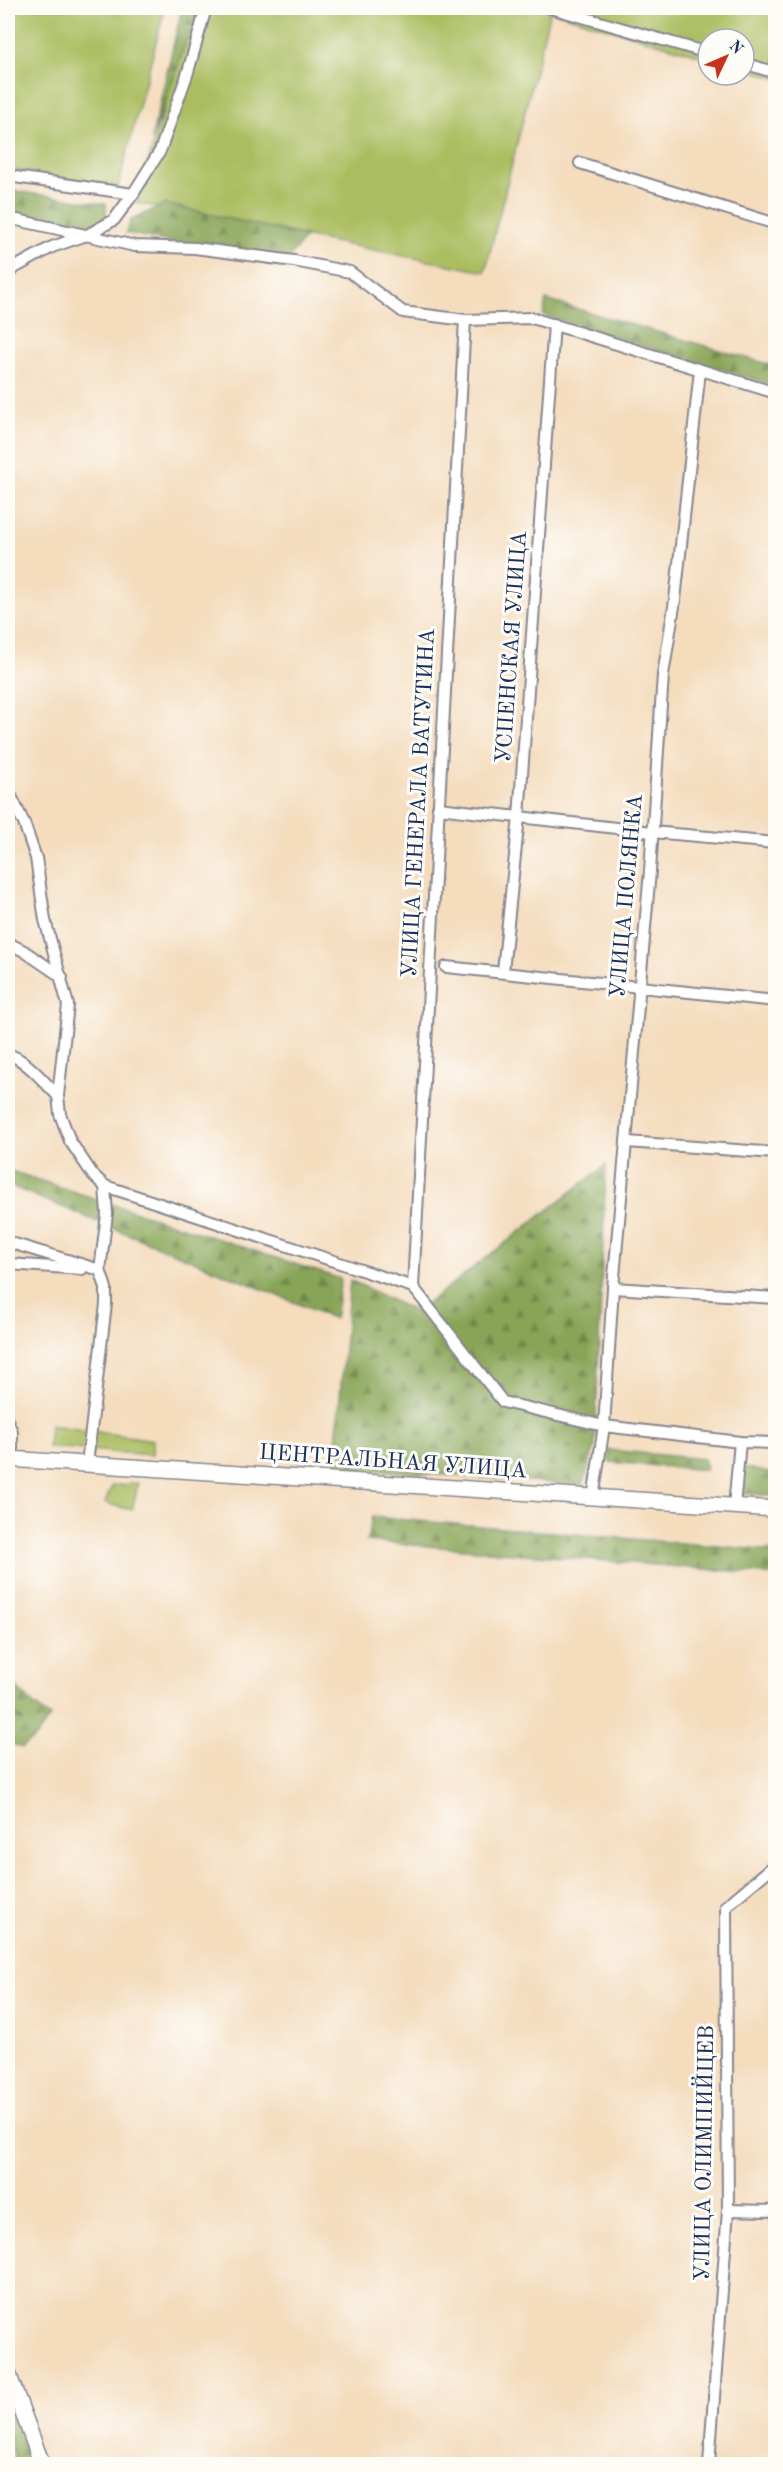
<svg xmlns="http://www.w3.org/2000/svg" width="783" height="2472" viewBox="0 0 783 2472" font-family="'Old Standard TT',serif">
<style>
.grass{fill:#abbd60;stroke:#63765f;stroke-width:1.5}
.forest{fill:url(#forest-firs);stroke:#526a5a;stroke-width:1.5}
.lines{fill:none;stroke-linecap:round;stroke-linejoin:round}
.street-casing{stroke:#88868e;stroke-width:14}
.secondary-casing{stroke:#88868e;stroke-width:18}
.street{stroke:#fff;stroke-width:10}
.secondary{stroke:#fff;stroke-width:15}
.labels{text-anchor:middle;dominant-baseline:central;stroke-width:6;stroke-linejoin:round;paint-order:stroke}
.street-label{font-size:22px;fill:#1b2f5e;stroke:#fdfcf7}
</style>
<defs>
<pattern id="forest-firs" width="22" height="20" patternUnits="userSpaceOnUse" patternTransform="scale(1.5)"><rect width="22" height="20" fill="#88a456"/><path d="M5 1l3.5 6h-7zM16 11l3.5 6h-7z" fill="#6e864a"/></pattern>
</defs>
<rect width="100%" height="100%" fill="#fdfcf7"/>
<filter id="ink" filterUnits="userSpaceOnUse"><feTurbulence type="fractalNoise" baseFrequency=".0167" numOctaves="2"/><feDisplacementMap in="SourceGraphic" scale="12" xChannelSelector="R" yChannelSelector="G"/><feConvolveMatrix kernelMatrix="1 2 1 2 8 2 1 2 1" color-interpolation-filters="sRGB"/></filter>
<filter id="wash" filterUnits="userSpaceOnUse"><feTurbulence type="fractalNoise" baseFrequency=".008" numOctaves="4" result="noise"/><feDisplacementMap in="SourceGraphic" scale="24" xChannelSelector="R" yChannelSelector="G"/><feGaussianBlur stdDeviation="1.35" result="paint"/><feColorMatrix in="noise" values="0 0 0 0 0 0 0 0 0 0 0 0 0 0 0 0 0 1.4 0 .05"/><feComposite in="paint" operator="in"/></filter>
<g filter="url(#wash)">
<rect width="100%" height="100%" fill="#f4dcbd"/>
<g class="grass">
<polygon points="8,8 165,8 118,187 8,169"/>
<polygon points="193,8 775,8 775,78 744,68 744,39 708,39 708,58 550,11 485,272 136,203"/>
<polygon points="50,1425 153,1440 152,1455 48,1447"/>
<polygon points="138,1483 132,1510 105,1503 112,1486"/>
</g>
<g class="forest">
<polygon points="182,8 198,8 151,141"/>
<polygon points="8,190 106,204 106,220 81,230 8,212"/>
<polygon points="165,204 306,236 284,265 126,233 131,220"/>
<polygon points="546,300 775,366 775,386 543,315"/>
<polygon points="606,1165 595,1445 583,1485 334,1467 350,1280 416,1312"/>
<polygon points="8,1170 341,1279 335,1319 8,1185"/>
<polygon points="609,1450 704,1459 706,1470 609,1462"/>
<polygon points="743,1467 775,1474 775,1496 741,1493"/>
<polygon points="372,1517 775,1551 775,1575 367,1541"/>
<polygon points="8,1679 32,1703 50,1717 37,1736 22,1748 8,1742 8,1714 23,1721 8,1709"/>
<polygon points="8,2403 31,2464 17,2464 8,2442"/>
</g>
</g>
<g filter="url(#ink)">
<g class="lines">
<defs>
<g id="street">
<polyline points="551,8 708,53"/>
<polyline points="744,63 776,73"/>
<polyline points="580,163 776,224"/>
<polyline points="8,176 133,194"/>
<polyline points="8,218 135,246 195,248 294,261 350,272 403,312 465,320 532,318 776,393"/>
<polyline points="8,274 14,268 52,247 87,235 114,220 133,194 160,151 188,72 206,8"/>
<polyline points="8,790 24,823 36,858 45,920 68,1005 58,1096 60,1114 70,1141 93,1175 105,1186 107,1214 100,1270 106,1288 106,1304 87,1464"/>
<polyline points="438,808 652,832 776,843"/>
<polyline points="8,943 24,951 62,977"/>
<polyline points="446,967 776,1001"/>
<polyline points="503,971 519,817 554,324"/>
<path d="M8,1055C23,1056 47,1085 58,1096"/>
<polyline points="627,1142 776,1153"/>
<polyline points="105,1186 413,1287 503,1402 604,1426 740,1442 776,1443"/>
<polyline points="8,1242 100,1270"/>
<polyline points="8,1264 82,1269"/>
<polyline points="413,1287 465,320"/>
<polyline points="613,1288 776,1298"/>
<polyline points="8,1422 12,1432 12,1459"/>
<polyline points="593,1498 604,1426 613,1288 650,871 663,675 675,600 700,370"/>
<polyline points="734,1507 740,1442"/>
<polyline points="728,2210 776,2211"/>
<polyline points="709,2464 728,2210 726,1906 776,1864"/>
</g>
<g id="secondary">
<polyline points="8,1459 776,1509"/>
<polyline points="8,2373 42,2464"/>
</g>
</defs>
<use href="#street" class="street-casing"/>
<use href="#secondary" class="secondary-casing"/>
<use href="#street" class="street"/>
<use href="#secondary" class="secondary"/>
</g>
</g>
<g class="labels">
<g class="street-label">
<text transform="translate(512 647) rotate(-86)">УСПЕНСКАЯ УЛИЦА</text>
<text transform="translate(419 803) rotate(-87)">УЛИЦА ГЕНЕРАЛА ВАТУТИНА</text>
<text transform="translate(627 896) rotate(-85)">УЛИЦА ПОЛЯНКА</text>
<text transform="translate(393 1462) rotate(4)">ЦЕНТРАЛЬНАЯ УЛИЦА</text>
<text transform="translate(705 2153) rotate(-89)">УЛИЦА ОЛИМПИЙЦЕВ</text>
</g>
</g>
<rect width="783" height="2472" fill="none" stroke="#fdfcf7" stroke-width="30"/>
<g transform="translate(726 57) rotate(46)"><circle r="28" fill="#fdfcf7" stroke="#a3aaba" stroke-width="1.5"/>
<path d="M0-4.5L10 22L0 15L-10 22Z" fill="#c8321e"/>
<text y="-9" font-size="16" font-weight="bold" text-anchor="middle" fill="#1b2f5e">N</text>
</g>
</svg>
